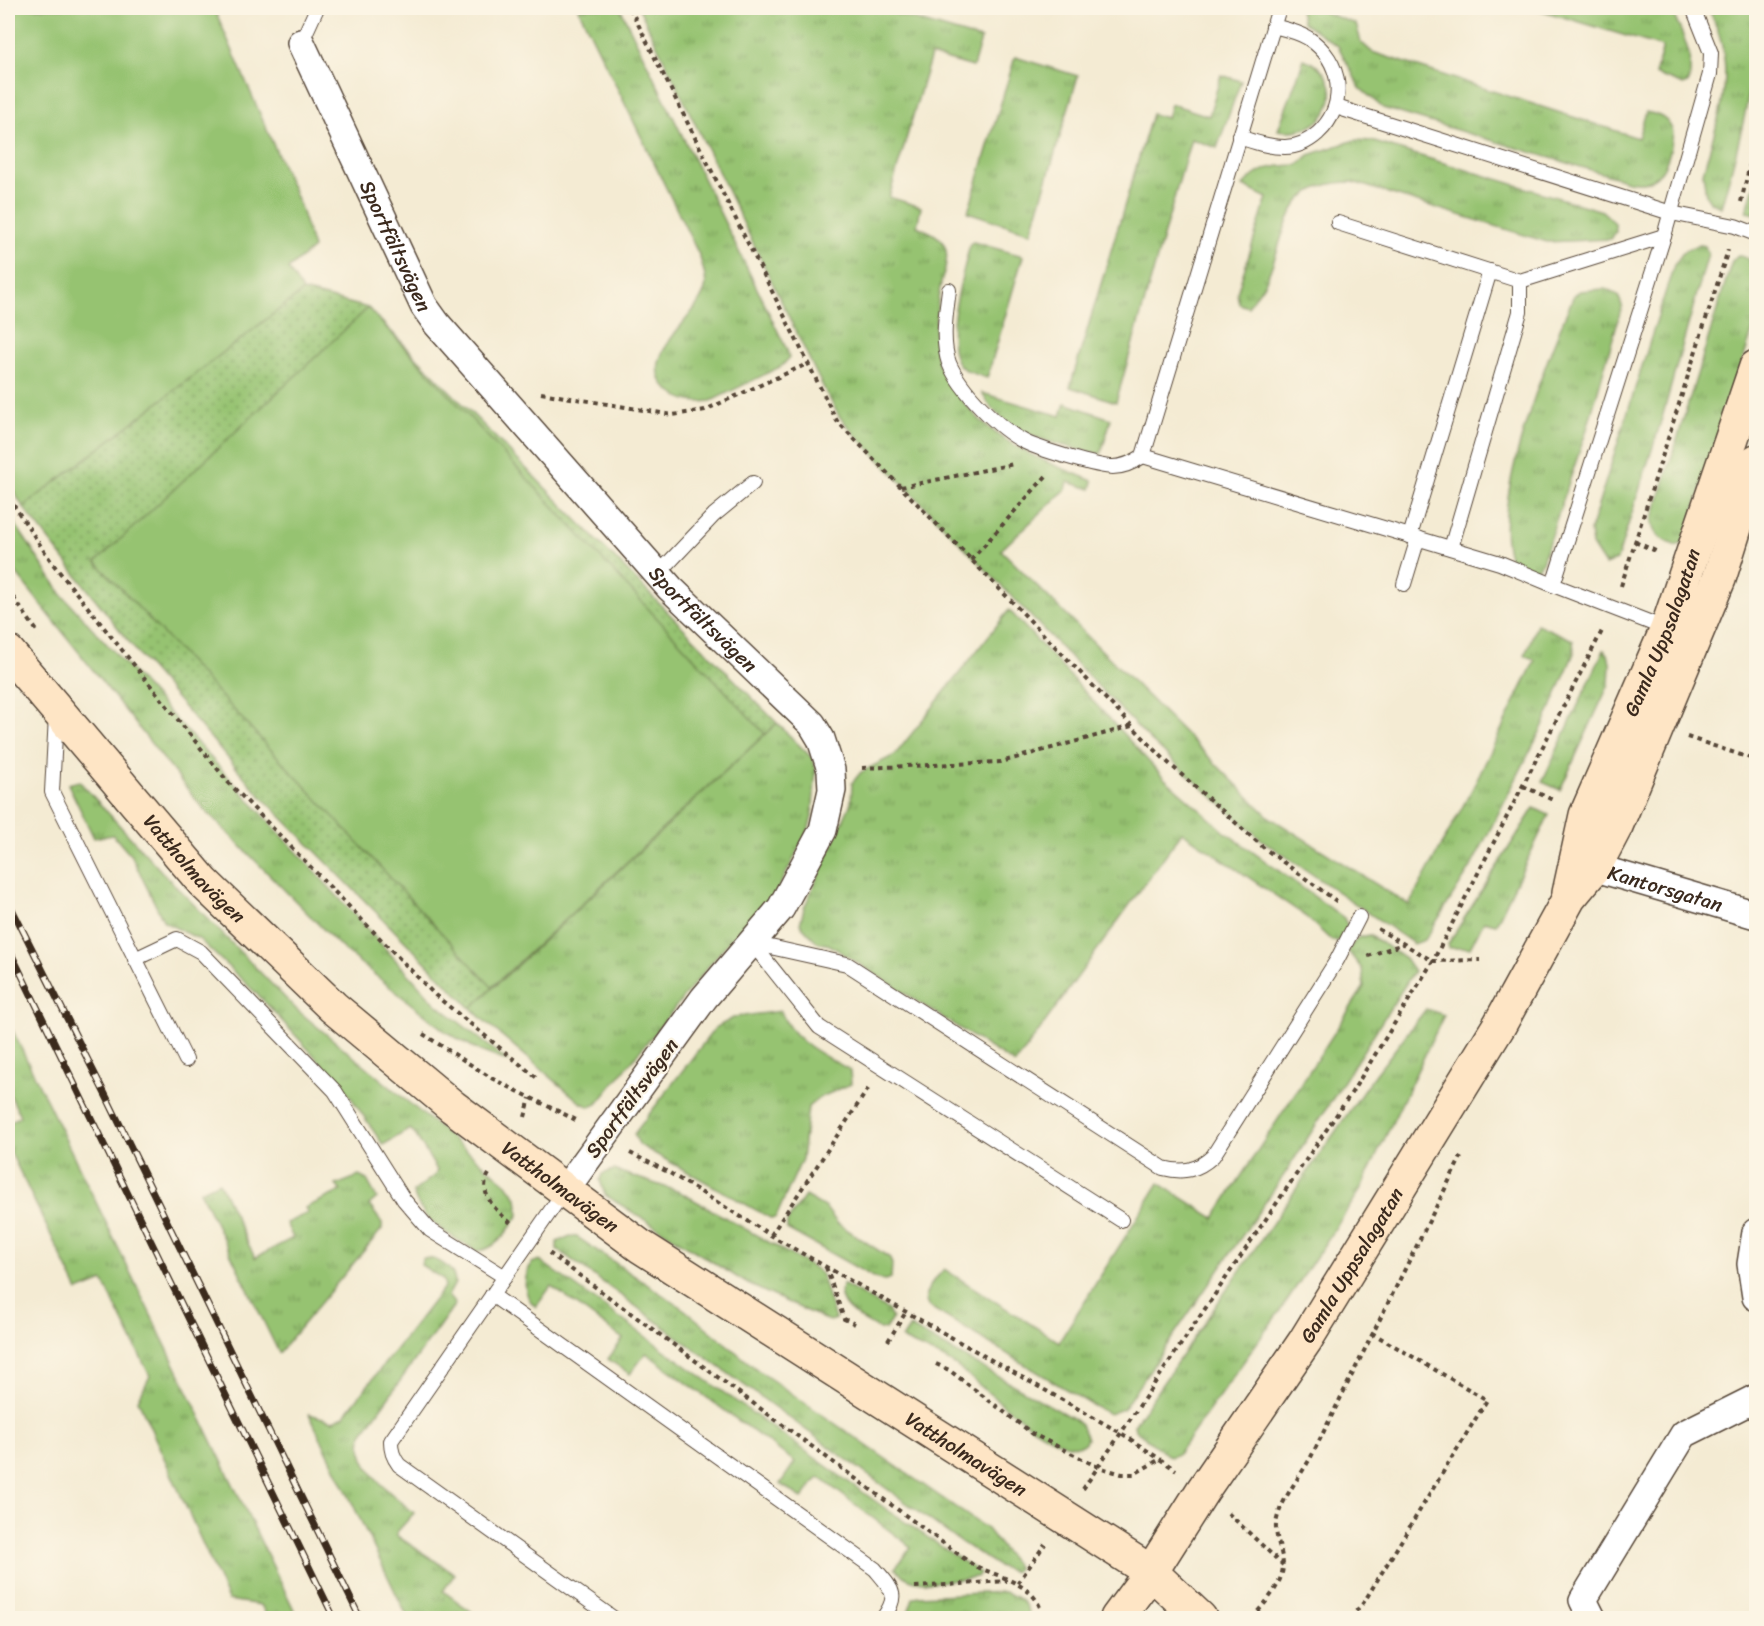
<svg xmlns="http://www.w3.org/2000/svg" width="1764" height="1626" viewBox="0 0 1764 1626" font-family="Sriracha,sans-serif">
<style>
.grass{fill:url(#grass-tufts);stroke:#687648;stroke-width:1.5}
.park{fill:url(#park-dots);stroke:#687648;stroke-width:1.5}
.pitch{fill:#96c371;stroke:#687648;stroke-width:1.5}
.lines{fill:none;stroke-linecap:round;stroke-linejoin:round}
.lane-casing{stroke:#574739;stroke-width:16}
.street-casing{stroke:#574739;stroke-width:30}
.secondary-casing{stroke:#574739;stroke-width:36}
.path{stroke:#574739;stroke-width:4;stroke-dasharray:4.5 4.5;stroke-linecap:butt}
.lane{stroke:#fff;stroke-width:14}
.street{stroke:#fff;stroke-width:27}
.secondary{stroke:#fee5c5;stroke-width:33}
.rail-casing{stroke:#3b2a1e;stroke-width:7}
.rail{stroke:#fcf5e5;stroke-width:4.5;stroke-dasharray:14;stroke-linecap:butt}
.labels{text-anchor:middle;dominant-baseline:central;stroke-width:4.5;stroke-linejoin:round;paint-order:stroke}
.street-label{font-size:20px;fill:#3b2a1e;stroke:#fcf5e5}
</style>
<defs>
<pattern id="grass-tufts" width="24" height="20" patternUnits="userSpaceOnUse" patternTransform="scale(1.5)"><rect width="24" height="20" fill="#96c371"/><path d="M3 7l-1-3M5 7V3M7 7l1-3M15 17l-1-3M17 17v-4M19 17l1-3" fill="none" stroke="#7c9f5c"/></pattern>
<pattern id="park-dots" width="8" height="8" patternUnits="userSpaceOnUse" patternTransform="scale(1.5)"><rect width="8" height="8" fill="#96c371"/><path d="M2 2h.1M6 6h.1" fill="none" stroke="#7c9f5c" stroke-width="1.8" stroke-linecap="round"/></pattern>
</defs>
<rect width="100%" height="100%" fill="#fcf5e5"/>
<filter id="ink" filterUnits="userSpaceOnUse"><feTurbulence type="fractalNoise" baseFrequency=".0167" numOctaves="2"/><feDisplacementMap in="SourceGraphic" scale="12" xChannelSelector="R" yChannelSelector="G"/><feConvolveMatrix kernelMatrix="1 2 1 2 8 2 1 2 1" color-interpolation-filters="sRGB"/></filter>
<filter id="wash" filterUnits="userSpaceOnUse"><feTurbulence type="fractalNoise" baseFrequency=".008" numOctaves="4" result="noise"/><feDisplacementMap in="SourceGraphic" scale="24" xChannelSelector="R" yChannelSelector="G"/><feGaussianBlur stdDeviation="1.35" result="paint"/><feColorMatrix in="noise" values="0 0 0 0 0 0 0 0 0 0 0 0 0 0 0 0 0 1.4 0 .05"/><feComposite in="paint" operator="in"/></filter>
<g filter="url(#wash)">
<rect width="100%" height="100%" fill="#f4ebd3"/>
<g class="grass">
<path d="M578,8H620L787,350L789,358L782,366L711,401C696,403 684,402 671,392C631,361 697,319 705,289C708,279 702,267 700,257Z"/>
<path d="M639,8H876L981,39L973,67L931,55L889,197L921,207L917,226C927,231 941,235 945,247C950,260 942,275 940,288C936,312 931,343 939,366C941,373 947,379 951,385C986,440 1036,458 1093,481L1091,489L1068,482L1066,489L1001,550L1269,817L1409,905L1477,780L1535,660L1525,655L1537,624L1573,640L1574,653L1545,722L1471,867L1425,940L1414,944L1262,840L1206,791L1150,740L851,430L839,416L818,377Z"/>
<path d="M1303,8H1313L1356,24L1361,42L1372,52L1638,138L1646,112C1660,115 1668,118 1673,132C1670,161 1662,188 1628,181L1383,108L1360,88L1338,46L1303,22L1300,10Z"/>
<path d="M1533,8H1670C1682,32 1694,54 1689,82L1683,85L1655,74L1663,47Z"/>
<path d="M1708,8H1756C1756,80 1741,138 1721,207L1711,203L1706,195L1703,173C1720,110 1740,70 1708,8Z"/>
<polygon points="1015,57 1078,76 1031,233 968,212"/>
<path d="M1304,59C1352,77 1333,139 1278,130Z"/>
<polygon points="1221,75 1241,81 1217,148 1191,139 1116,402 1070,387 1152,114 1167,118 1171,104 1209,116"/>
<path d="M1355,140L1371,141L1602,211L1615,223L1616,232L1611,239L1547,242L1353,182C1284,182 1289,227 1268,276C1264,287 1254,297 1248,307L1239,304L1237,293L1267,198L1243,186C1260,166 1274,166 1298,165L1309,155Z"/>
<polygon points="1756,180 1756,214 1746,212"/>
<path d="M973,242L1023,256L987,378C978,375 964,372 958,363C942,339 964,272 970,244Z"/>
<polygon points="1700,245 1705,246 1708,254 1662,418 1617,560 1605,565 1592,545 1590,531 1674,265 1685,250"/>
<path d="M1738,255L1756,262V320L1684,543L1676,546C1664,540 1652,536 1652,521L1732,261Z"/>
<path d="M1604,289C1615,291 1619,295 1622,306L1587,429L1542,562L1538,569L1531,570L1510,559C1488,503 1550,351 1574,295L1580,291Z"/>
<path d="M982,393L1061,416L1065,403L1111,419L1101,454C1060,446 1002,435 982,393Z"/>
<polygon points="8,513 62,595 435,1003 509,1062 480,1051 446,1032 344,950 200,805 8,563"/>
<polygon points="1009,610 1165,779 1225,832 1344,918 1348,927 1339,941 1332,941 1304,915 1182,832 1015,1064 830,945 817,942 800,924 804,908 851,803 852,783 861,772 895,755"/>
<polygon points="1604,650 1608,654 1610,663 1609,684 1560,790 1542,782"/>
<polygon points="777,723 813,759 816,769 812,817 808,831 774,897 729,941 597,1104 590,1107 580,1102 481,1018 471,1008"/>
<path d="M79,781L162,872L296,1009L507,1184L517,1198L519,1215C507,1231 498,1249 477,1251C451,1236 422,1223 413,1192L435,1175L437,1170L415,1134L410,1129L383,1145L346,1090L259,996L199,939L164,922L132,857L113,835L94,838L68,784Z"/>
<polygon points="1534,808 1549,815 1496,924 1484,921 1470,948 1449,948 1448,944"/>
<path d="M1369,935L1405,958L1414,971L1286,1172L1123,1409L1109,1414L1092,1405L928,1306C920,1292 935,1280 944,1269L1059,1342L1159,1183L1214,1218L1364,987L1362,969L1348,951L1357,938Z"/>
<polygon points="1426,1009 1444,1015 1358,1194 1286,1302 1178,1454 1170,1457 1135,1430 1134,1425 1366,1087"/>
<path d="M781,1011C790,1041 825,1056 850,1070L851,1084L819,1098L808,1107L802,1159L776,1217L772,1219L645,1148L639,1144L634,1134L715,1028L735,1017Z"/>
<polygon points="8,1021 298,1618 268,1618 261,1605 228,1600 138,1400 150,1376 103,1281 78,1291 8,1147 8,1124 20,1116 8,1090"/>
<polygon points="614,1170 680,1192 816,1269 821,1274 835,1319 830,1321 824,1319 748,1284 605,1195 600,1180 602,1174"/>
<polygon points="359,1176 367,1180 377,1198 369,1205 382,1223 382,1229 279,1353 200,1191 219,1182 255,1258 293,1238 286,1223 308,1213 305,1208 341,1191 336,1185"/>
<polygon points="805,1196 826,1208 837,1223 890,1258 892,1264 891,1278 886,1280 877,1279 787,1229 787,1222"/>
<polygon points="570,1236 577,1237 685,1310 759,1371 987,1529 1018,1568 1014,1572 998,1566 956,1539 557,1249 557,1242"/>
<path d="M423,1258C437,1257 455,1268 455,1283L448,1296L455,1304L362,1434C354,1468 392,1494 414,1513L397,1532V1536L455,1574L443,1591L472,1612L469,1618H408L309,1414L333,1421L344,1416L445,1286L443,1279L421,1265Z"/>
<path d="M539,1260L889,1511L980,1573L977,1577C952,1579 913,1592 895,1568L911,1547L819,1477L802,1498L780,1484L795,1462L646,1353L630,1374L608,1359L623,1339L551,1286L536,1307C522,1295 523,1277 532,1263Z"/>
<path d="M843,1284L888,1310L892,1319L885,1329L880,1330C865,1321 832,1307 843,1284Z"/>
<path d="M910,1327L1074,1419L1081,1425L1087,1439L1083,1445C1051,1454 982,1385 956,1366C940,1355 919,1348 902,1339Z"/>
<path d="M1004,1592C1017,1596 1029,1604 1029,1618H910L907,1616L913,1598L918,1596Z"/>
</g>
<polygon class="park" points="303,291 368,308 777,723 471,1008 259,794 144,661 23,507"/>
<g class="pitch">
<polygon points="8,8 214,8 300,206 313,248 288,269 303,291 23,507 8,482"/>
<polygon points="368,308 765,734 492,987 96,562"/>
</g>
</g>
<g filter="url(#ink)">
<g class="lines">
<defs>
<g id="lane">
<polyline points="301,43 317,8"/>
<polyline points="1336,107 1671,213 1735,226 1756,234"/>
<path d="M1239,137C1254,142 1269,147 1285,147C1297,147 1309,141 1318,133C1348,105 1343,61 1308,38C1298,32 1285,29 1273,26"/>
<polyline points="1338,223 1520,281 1664,236"/>
<path d="M949,290C946,313 941,341 949,363C960,390 999,429 1025,442C1039,449 1098,467 1113,467C1125,467 1134,462 1143,456L1279,8"/>
<polyline points="1143,456 1500,563 1553,585"/>
<polyline points="1410,536 1490,271"/>
<polyline points="1451,548 1520,312 1520,281"/>
<polyline points="658,574 714,515 753,483"/>
<polyline points="1404,584 1418,538"/>
<polyline points="1667,629 1553,585 1664,236 1710,74 1711,53 1693,8"/>
<polyline points="56,716 52,792 186,1060"/>
<path d="M752,943L847,964L1163,1168C1183,1173 1197,1171 1213,1156L1337,960L1359,917"/>
<polyline points="752,943 819,1027 1121,1220"/>
<polyline points="135,959 177,939 201,952 335,1091 404,1200 430,1230 505,1277"/>
<path d="M565,1190L391,1441C391,1451 393,1457 399,1465L613,1618"/>
<path d="M492,1295L875,1569C892,1589 900,1595 883,1618"/>
</g>
<g id="street">
<path id="s1" d="M301,43L424,306L437,324L670,588L812,724L821,739L831,770L832,790L823,830L781,908L704,998L565,1190"/>
<path id="s2" d="M1576,862L1756,915"/>
<polyline points="1756,1232 1751,1264 1756,1297"/>
<polyline points="1592,1618 1583,1600 1684,1434 1756,1398"/>
</g>
<g id="secondary">
<path id="s3" d="M8,652L203,882L333,1007L453,1107L640,1246L1151,1572L1200,1618"/>
<path id="s4" d="M1569,893L1586,815L1667,629L1756,367"/>
<path id="s5" d="M1117,1618L1151,1572L1203,1490L1305,1341L1500,1024L1569,898L1594,868L1616,826L1719,579L1756,461"/>
</g>
</defs>
<use href="#lane" class="lane-casing"/>
<use href="#street" class="street-casing"/>
<use href="#secondary" class="secondary-casing"/>
<g class="path">
<polyline points="630,8 837,421 1164,759 1264,848 1339,903"/>
<polyline points="1741,202 1756,139"/>
<polyline points="541,393 673,415 705,410 807,364"/>
<polyline points="901,487 1014,464"/>
<polyline points="8,497 53,564 228,782 435,995 537,1078"/>
<polyline points="1635,542 1658,552"/>
<polyline points="971,560 1047,475"/>
<polyline points="1621,586 1728,250"/>
<polyline points="8,590 37,631"/>
<polyline points="1687,737 1756,760"/>
<polyline points="862,768 1001,762 1132,726"/>
<polyline points="1523,786 1555,801"/>
<polyline points="1378,929 1433,961 1480,960"/>
<polyline points="1368,956 1403,944"/>
<polyline points="423,1034 493,1079 578,1121"/>
<polyline points="525,1117 530,1098"/>
<polyline points="630,1153 668,1172 782,1242 1121,1433 1176,1470"/>
<path d="M489,1174C476,1194 499,1213 512,1224"/>
<polyline points="771,1235 870,1086"/>
<path d="M549,1253L973,1565C998,1577 1041,1585 1042,1618"/>
<polyline points="826,1267 844,1319 855,1324"/>
<polyline points="888,1341 906,1312"/>
<polyline points="936,1364 949,1370 1033,1434 1098,1467 1122,1474 1134,1474 1160,1459"/>
<polyline points="1083,1489 1352,1092 1433,961 1603,629"/>
<polyline points="1228,1513 1283,1565"/>
<polyline points="1018,1583 1045,1544"/>
<polyline points="915,1587 1007,1581"/>
<polyline points="1257,1613 1260,1618"/>
<path d="M1252,1618C1264,1604 1282,1586 1283,1566C1283,1552 1275,1539 1276,1524C1279,1502 1300,1477 1311,1457L1461,1157"/>
<polyline points="1350,1618 1364,1602 1487,1400 1372,1333"/>
</g>
<use href="#lane" class="lane"/>
<use href="#street" class="street"/>
<use href="#secondary" class="secondary"/>
<defs>
<g id="rail">
<polyline points="8,901 107,1098 360,1618"/>
<polyline points="8,947 334,1618"/>
</g>
</defs>
<use href="#rail" class="rail-casing"/>
<use href="#rail" class="rail"/>
</g>
</g>
<g class="labels">
<g class="street-label">
<text stroke="none"><textPath href="#s1" startOffset="224">Sportfältsvägen</textPath></text>
<text stroke="none"><textPath href="#s1" startOffset="710">Sportfältsvägen</textPath></text>
<text stroke="none"><textPath href="#s4" startOffset="278">Gamla Uppsalagatan</textPath></text>
<text stroke="none"><textPath href="#s3" startOffset="286">Vattholmavägen</textPath></text>
<text stroke="none"><textPath href="#s2" startOffset="93">Kantorsgatan</textPath></text>
<text transform="translate(632 1098) rotate(-54)">Sportfältsvägen</text>
<text stroke="none"><textPath href="#s3" startOffset="772">Vattholmavägen</textPath></text>
<text stroke="none"><textPath href="#s5" startOffset="424">Gamla Uppsalagatan</textPath></text>
<text stroke="none"><textPath href="#s3" startOffset="1258">Vattholmavägen</textPath></text>
</g>
</g>
<rect width="1764" height="1626" fill="none" stroke="#fcf5e5" stroke-width="30"/>
</svg>
